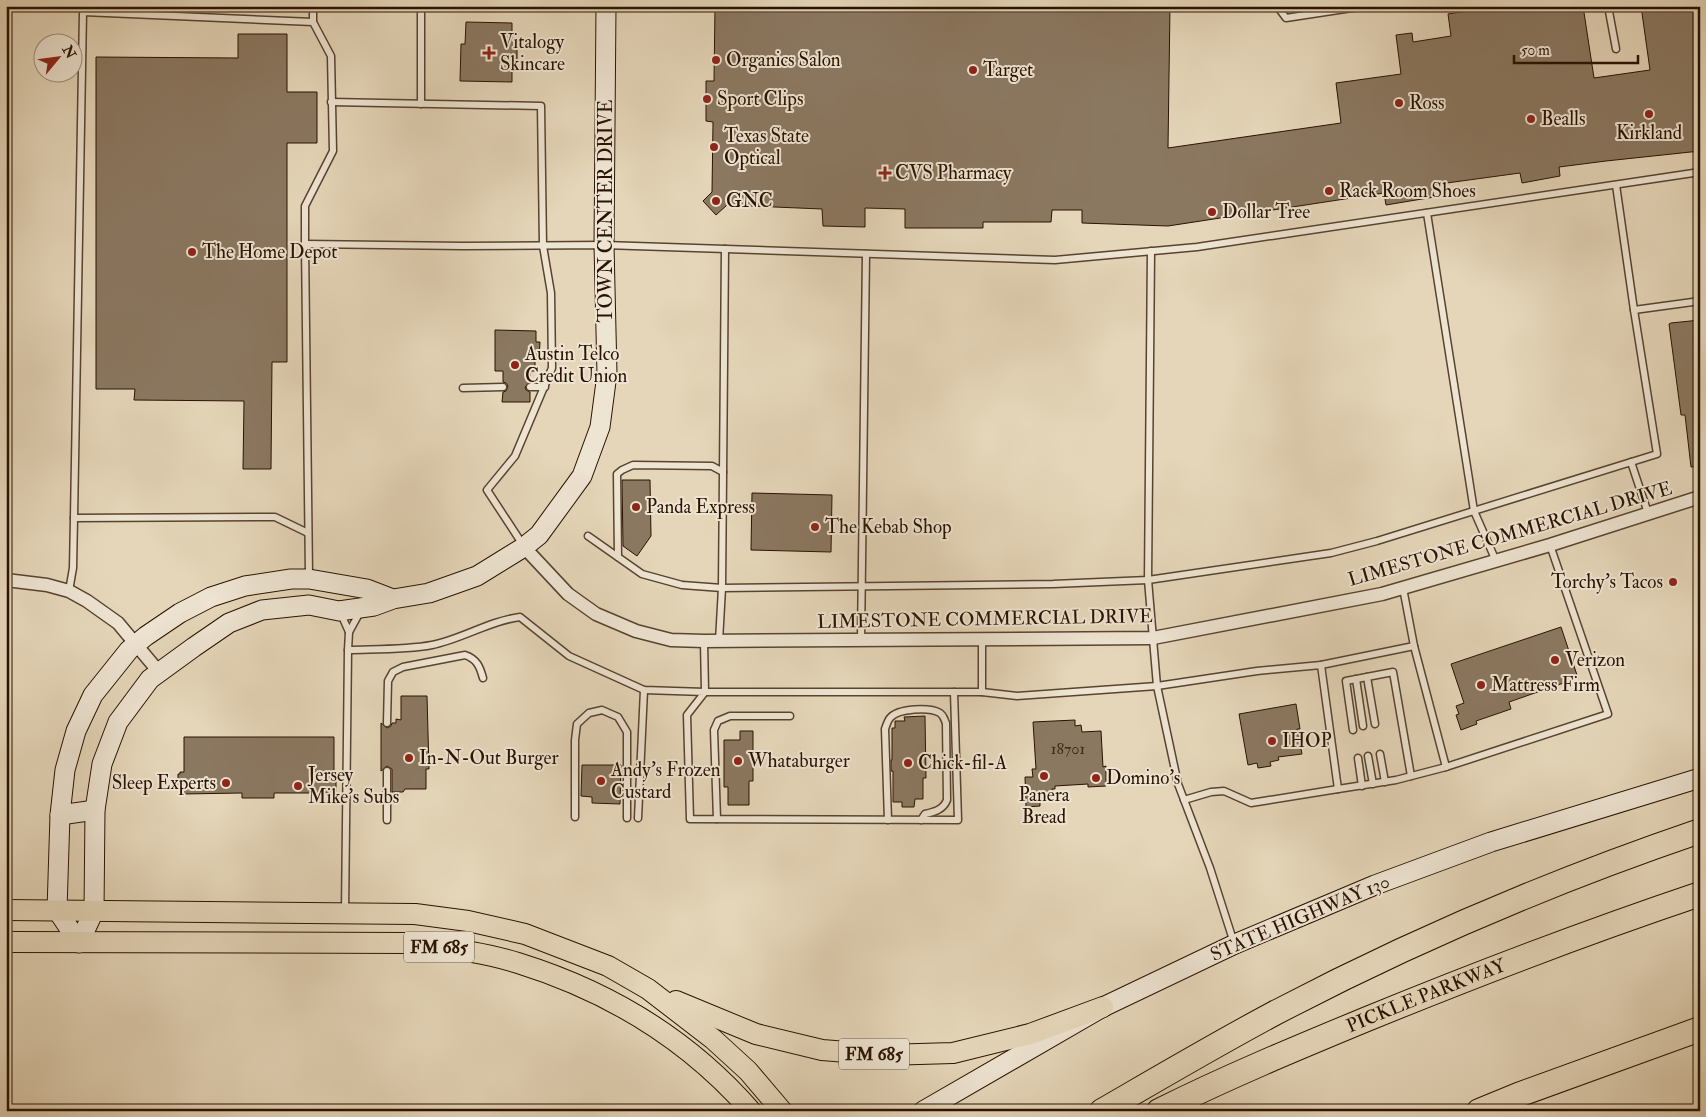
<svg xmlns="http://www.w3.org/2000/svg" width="1706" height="1117" viewBox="0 0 1706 1117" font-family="'IM FELL Double Pica',serif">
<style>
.building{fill:#8b7861;stroke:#291201}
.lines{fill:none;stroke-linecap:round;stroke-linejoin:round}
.lane-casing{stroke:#58432f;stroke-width:9}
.street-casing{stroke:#58432f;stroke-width:15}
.secondary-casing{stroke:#291201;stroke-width:21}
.primary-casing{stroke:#291201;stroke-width:22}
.highway-casing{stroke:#291201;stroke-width:26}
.lane{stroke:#eee4d2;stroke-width:6}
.street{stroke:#eee4d2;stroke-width:12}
.secondary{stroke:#eee4d2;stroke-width:19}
.primary{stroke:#e5d6b9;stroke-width:20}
.highway{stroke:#e5d6b9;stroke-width:24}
.poi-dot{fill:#8f2418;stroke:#eee4d2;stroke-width:2}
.labels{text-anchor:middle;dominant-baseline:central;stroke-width:4;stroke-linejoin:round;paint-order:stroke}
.number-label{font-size:16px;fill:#422c19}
.shield{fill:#eee4d2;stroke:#645140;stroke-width:1}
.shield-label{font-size:18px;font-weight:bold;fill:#291201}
.poi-label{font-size:19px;fill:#291201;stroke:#eee4d2;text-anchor:start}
.street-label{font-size:19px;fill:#291201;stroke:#eee4d2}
</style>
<rect width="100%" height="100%" fill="#e5d6b9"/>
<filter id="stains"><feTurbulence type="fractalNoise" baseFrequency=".004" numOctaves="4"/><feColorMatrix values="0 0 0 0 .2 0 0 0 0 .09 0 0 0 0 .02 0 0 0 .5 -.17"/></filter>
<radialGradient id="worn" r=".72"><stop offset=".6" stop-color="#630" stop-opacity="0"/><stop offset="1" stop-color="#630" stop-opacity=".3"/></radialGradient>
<g class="building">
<polygon points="715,6 1170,6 1168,148 1341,123 1336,83 1401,74 1396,35 1412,33 1413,42 1451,36 1448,14 1498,6 1583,6 1594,78 1650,70 1641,6 1695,6 1700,43 1700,151 1606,161 1559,167 1560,176 1522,183 1520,173 1432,185 1434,197 1386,205 1384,193 1168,226 1082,223 1082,210 1052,210 1051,222 983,222 983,228 905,228 905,209 865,208 865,227 823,226 822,209 727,205 716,215 703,201 712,192 713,122 706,121 706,81 714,81"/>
<polygon points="466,22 512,23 512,40 517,40 517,62 512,62 512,82 460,81 461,44 465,44"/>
<polygon points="238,34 287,34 287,92 317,92 317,143 287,143 287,362 272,362 271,469 243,469 244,401 134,400 135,389 96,389 96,57 238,58"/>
<polygon points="1700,320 1700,466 1691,467 1685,415 1681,415 1669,324 1671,323"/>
<polygon points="495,330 536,331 536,342 540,342 539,359 535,359 535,371 530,371 530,382 525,387 526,390 530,392 530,402 502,402 503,392 506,391 508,386 506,383 503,382 503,371 495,371"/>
<polygon points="622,480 650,480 651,536 637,556 623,546"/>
<polygon points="752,493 832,495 831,552 751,550"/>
<polygon points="1561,627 1578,678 1509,702 1511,709 1476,721 1477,724 1461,730 1456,715 1459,714 1456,706 1464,703 1451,664"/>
<polygon points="401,696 427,696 429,769 426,769 426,789 405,789 403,792 392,792 392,769 387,766 381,771 381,723 387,728 391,726 392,723 396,723 396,719 401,720"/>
<polygon points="1296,704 1300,729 1297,729 1302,754 1278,757 1279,760 1270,762 1271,766 1258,768 1257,763 1248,765 1239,714"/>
<polygon points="925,716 926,778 923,778 923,799 915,799 914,807 902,807 902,802 893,802 893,771 891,771 891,760 892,760 892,728 895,728 895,721 905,721 904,717"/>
<polygon points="1075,720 1075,726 1081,725 1082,732 1101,731 1103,767 1106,766 1106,786 1088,787 1088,784 1055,786 1055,789 1052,789 1053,795 1040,795 1040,806 1026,807 1025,777 1033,777 1032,769 1036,769 1033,722"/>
<polygon points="740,731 753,731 753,781 749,781 749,805 728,805 728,787 724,787 724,740 740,740"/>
<polygon points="184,737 334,737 334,772 336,772 336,793 274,793 274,798 242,798 242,793 182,794 180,788 178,788 178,774 180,774 180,772 184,772"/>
<polygon points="582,765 621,765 620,804 592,803 592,797 581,796"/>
</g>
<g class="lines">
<defs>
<g id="lane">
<polyline points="421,6 421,104"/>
<polyline points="1277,6 1286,18 1365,6"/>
<polyline points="1608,6 1616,49"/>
<polyline points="313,22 313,6"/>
<polyline points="331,102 541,106 543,246 551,293 552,368 515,456 487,490 523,545"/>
<polyline points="1427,213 1474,511 1496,561"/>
<polyline points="1151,251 1148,580 1157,686 1178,784 1210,868 1234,943"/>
<polyline points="1634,310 1700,301"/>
<polyline points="530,387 545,387"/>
<polyline points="463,388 503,387"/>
<polyline points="1631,462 1648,513"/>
<polyline points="74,518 275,517 308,533"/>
<polyline points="588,536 642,574 682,585 722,588 1053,584 1148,580 1331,553 1377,541 1657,454 1634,310 1616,185"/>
<polyline points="618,557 617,474 622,470 633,465 712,466 723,472"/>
<polyline points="309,576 305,244 463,246 604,245 1055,260 1197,247 1700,172"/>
<polyline points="1403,588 1414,646 1446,767 1608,714 1550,545"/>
<polyline points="69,591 73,568 74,518 83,12 313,22 331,56 333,151 305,206 305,244"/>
<polyline points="341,614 349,632"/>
<polyline points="861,639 866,254"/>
<polyline points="704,641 705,692 982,692 982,639"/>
<polyline points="719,641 722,588 725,249"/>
<path d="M348,650C375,649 405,650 432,645C462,639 489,621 520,617L569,656L644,690L705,692L687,715L690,819L958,820L954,692"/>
<polyline points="1321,665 1414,646"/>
<polyline points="1367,677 1375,724"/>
<polyline points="1356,679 1363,726"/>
<polyline points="982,692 1017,696 1157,686 1257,671 1321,665 1338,789 1251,803 1224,791 1211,792 1184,800"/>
<path d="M387,723L388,681L393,672L403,667L465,655C477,659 480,667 483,678"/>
<polyline points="1353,730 1346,681 1393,672 1411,776"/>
<polyline points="1380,754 1385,782"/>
<polyline points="1368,756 1373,784"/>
<polyline points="1358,758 1362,786"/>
<polyline points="1338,789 1396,780 1446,767"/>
<polyline points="575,817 575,740 577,724 589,713 602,710 618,717 627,732 627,818"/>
<polyline points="638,818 644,690"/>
<polyline points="717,819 714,730 718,721 730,716 790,716"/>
<polyline points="387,820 387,771"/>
<path d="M888,820L885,729C886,726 888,720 890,718C898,708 930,707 940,713C944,716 944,719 946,723L947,800C943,810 934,812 925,814L921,820"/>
<polyline points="345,912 348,650 349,632 360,612"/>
</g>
<g id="street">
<polyline points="524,547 568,594 596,614 636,631 671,640 704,641 1153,638 1382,594 1550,545 1700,497"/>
<polyline points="6,580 47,585 69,591 87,601 118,623 159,672"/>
</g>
<g id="secondary">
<polyline points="393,599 367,589 309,579 291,579 245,586 211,597 180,613 146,636 129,650 93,695 76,731 65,770 60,815 57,910 79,943 94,911 95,810 102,764 118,722 150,679 194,647 229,623 262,610 309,605 339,611 374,606 393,599 429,593 477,576 524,547 539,535 582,476 600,427 607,374 604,245 606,6"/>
<polyline points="60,815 95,810"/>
<polyline points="923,1111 1103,1007 1235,944 1375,885 1491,842 1700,778"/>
</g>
<g id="primary">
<polyline points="6,910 415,914 468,921 525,934 608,966 648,989 713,1039 748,1071 782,1111"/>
<path d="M6,942L410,943C446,948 483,952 518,963C608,991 689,1040 751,1111"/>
<polyline points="676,1001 756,1034 822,1050 885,1055 953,1053 1030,1034 1103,1007"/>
</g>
<g id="highway">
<path d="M1102,1111C1159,1078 1215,1045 1273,1014C1410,942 1553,881 1700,831"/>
<path id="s1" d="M1159,1111C1227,1077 1297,1048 1367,1019C1477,974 1587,932 1700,894"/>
<polyline points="1479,1111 1518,1095 1700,1029"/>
</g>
</defs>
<use href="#lane" class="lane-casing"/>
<use href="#street" class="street-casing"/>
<use href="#secondary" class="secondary-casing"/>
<use href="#primary" class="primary-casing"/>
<use href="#highway" class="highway-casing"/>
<use href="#lane" class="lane"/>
<use href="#street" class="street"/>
<use href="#secondary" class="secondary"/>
<use href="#primary" class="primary"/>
<use href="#highway" class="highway"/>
</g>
<g class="poi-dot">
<path d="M486.5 45.5h5v5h5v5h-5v5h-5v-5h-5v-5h5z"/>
<circle cx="716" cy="60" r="5"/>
<circle cx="973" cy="70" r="5"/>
<circle cx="707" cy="99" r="5"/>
<circle cx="1399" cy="103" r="5"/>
<circle cx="1649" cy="114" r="5"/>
<circle cx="1531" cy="119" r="5"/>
<circle cx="714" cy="147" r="5"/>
<path d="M882.5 165.5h5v5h5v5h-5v5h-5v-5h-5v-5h5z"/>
<circle cx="1329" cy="191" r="5"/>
<circle cx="716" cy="201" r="5"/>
<circle cx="1212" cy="212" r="5"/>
<circle cx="192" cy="252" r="5"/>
<circle cx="515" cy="365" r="5"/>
<circle cx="636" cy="507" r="5"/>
<circle cx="815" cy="527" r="5"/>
<circle cx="1673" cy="582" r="5"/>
<circle cx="1555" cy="660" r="5"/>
<circle cx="1481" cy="685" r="5"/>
<circle cx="1272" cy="741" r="5"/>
<circle cx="409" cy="758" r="5"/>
<circle cx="738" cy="761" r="5"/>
<circle cx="908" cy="763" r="5"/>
<circle cx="1044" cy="776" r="5"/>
<circle cx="1096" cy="778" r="5"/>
<circle cx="601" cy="781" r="5"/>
<circle cx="226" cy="783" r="5"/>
<circle cx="298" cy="786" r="5"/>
</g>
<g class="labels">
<g class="number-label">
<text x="1068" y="749">18701</text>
</g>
<g class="shield">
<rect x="404" y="931.5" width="70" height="31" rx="4"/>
<rect x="839" y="1038.5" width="70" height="31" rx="4"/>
</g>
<g class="shield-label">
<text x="439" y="947">FM 685</text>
<text x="874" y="1054">FM 685</text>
</g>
<g class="poi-label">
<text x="500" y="42">Vitalogy<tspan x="500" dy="22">Skincare</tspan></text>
<text x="726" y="60">Organics Salon</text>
<text x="983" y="70">Target</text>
<text x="717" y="99">Sport Clips</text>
<text x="1409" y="103">Ross</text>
<text x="1541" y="119">Bealls</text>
<text x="1649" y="133" text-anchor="middle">Kirkland</text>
<text x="724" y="136">Texas State<tspan x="724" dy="22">Optical</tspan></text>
<text x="895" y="173">CVS Pharmacy</text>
<text x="1339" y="191">Rack Room Shoes</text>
<text x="726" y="201">GNC</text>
<text x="1222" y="212">Dollar Tree</text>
<text x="202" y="252">The Home Depot</text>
<text x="525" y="354">Austin Telco<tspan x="525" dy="22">Credit Union</tspan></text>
<text x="646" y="507">Panda Express</text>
<text x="825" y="527">The Kebab Shop</text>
<text x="1663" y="582" text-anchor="end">Torchy's Tacos</text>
<text x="1565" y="660">Verizon</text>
<text x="1491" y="685">Mattress Firm</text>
<text x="1282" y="741">IHOP</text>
<text x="419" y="758">In-N-Out Burger</text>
<text x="748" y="761">Whataburger</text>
<text x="918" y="763">Chick-fil-A</text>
<text x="611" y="770">Andy's Frozen<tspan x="611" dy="22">Custard</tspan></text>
<text x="308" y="775">Jersey<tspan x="308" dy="22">Mike's Subs</tspan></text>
<text x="1106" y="778">Domino's</text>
<text x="216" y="783" text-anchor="end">Sleep Experts</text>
<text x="1044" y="795" text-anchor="middle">Panera<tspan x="1044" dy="22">Bread</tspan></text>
</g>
<g class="street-label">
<text transform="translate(606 211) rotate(-90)">TOWN CENTER DRIVE</text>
<text transform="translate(1510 534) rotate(-16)">LIMESTONE COMMERCIAL DRIVE</text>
<text transform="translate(985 619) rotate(-1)">LIMESTONE COMMERCIAL DRIVE</text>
<text transform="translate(1300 918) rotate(-23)">STATE HIGHWAY 130</text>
<text stroke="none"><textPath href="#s1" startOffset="291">PICKLE PARKWAY</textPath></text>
</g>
</g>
<rect width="1706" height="1117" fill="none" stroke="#e5d6b9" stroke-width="25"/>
<rect x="8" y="8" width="1691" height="1102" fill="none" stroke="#291201" stroke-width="2.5"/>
<rect x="12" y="12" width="1681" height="1092" fill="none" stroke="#291201"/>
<g transform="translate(58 58) rotate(61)"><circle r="24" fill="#eee4d2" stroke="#9f907e"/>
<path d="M0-4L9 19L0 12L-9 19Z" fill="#8f2418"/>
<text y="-8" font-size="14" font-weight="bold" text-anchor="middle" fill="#291201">N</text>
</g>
<path d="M1514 55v8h124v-8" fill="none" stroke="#291201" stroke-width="2.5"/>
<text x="1521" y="55" font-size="15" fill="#291201" stroke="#eee4d2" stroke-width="4" paint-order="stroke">50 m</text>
<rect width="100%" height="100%" filter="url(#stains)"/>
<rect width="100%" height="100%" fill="url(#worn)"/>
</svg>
